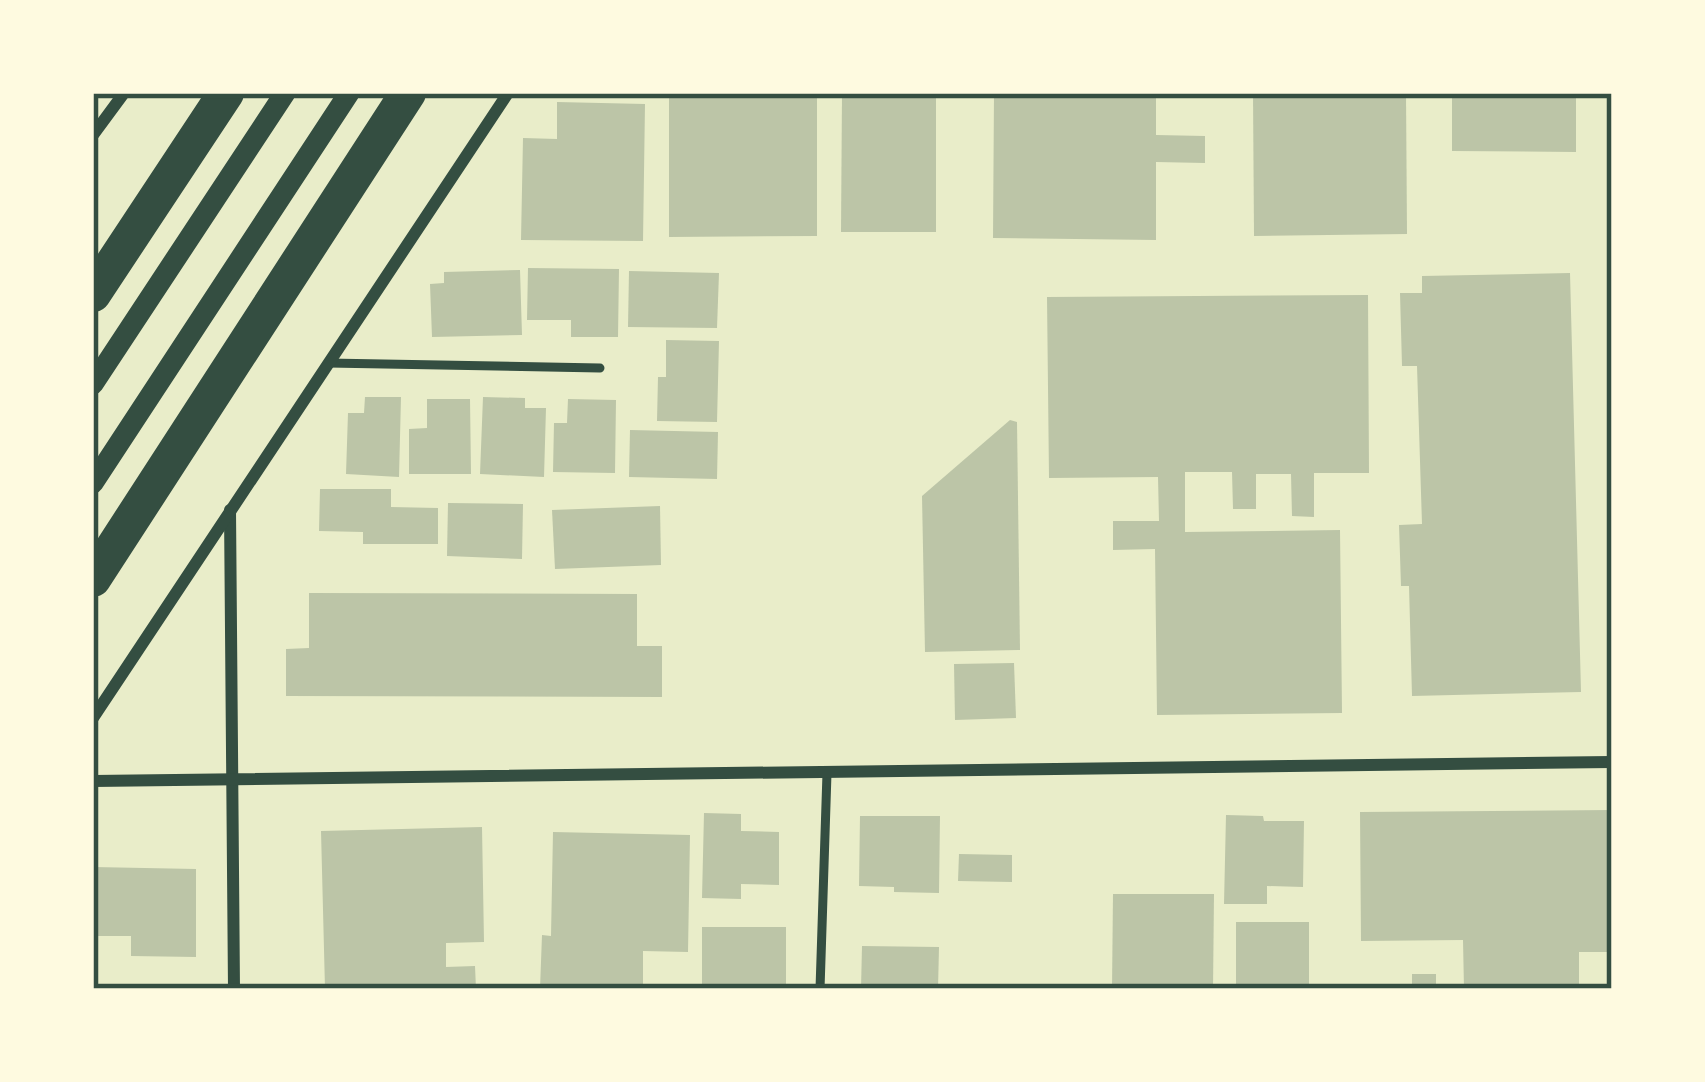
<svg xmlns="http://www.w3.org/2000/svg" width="1705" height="1082" viewBox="0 0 1705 1082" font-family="'Work Sans',sans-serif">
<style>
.building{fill:#bcc5a7}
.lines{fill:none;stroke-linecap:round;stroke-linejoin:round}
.service{stroke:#344e41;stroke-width:9}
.minor{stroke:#344e41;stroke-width:12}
.tertiary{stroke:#344e41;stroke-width:21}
.motorway{stroke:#344e41;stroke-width:36}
.neatline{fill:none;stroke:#344e41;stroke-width:4.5}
</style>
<rect width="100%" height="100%" fill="#e9edc9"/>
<g class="building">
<polygon points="669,93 817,93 817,236 669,237"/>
<polygon points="842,93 936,93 936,232 841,232"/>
<polygon points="994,93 1156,93 1156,135 1205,136 1205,163 1156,162 1156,240 993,238"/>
<polygon points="1253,93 1406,93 1407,234 1254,236"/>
<polygon points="1452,93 1576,93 1576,152 1452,151"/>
<polygon points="557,102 645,104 643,241 521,240 523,138 557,139"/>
<polygon points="528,268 619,269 618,337 571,337 571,320 527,320"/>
<polygon points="520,270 522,335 432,337 430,284 444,283 444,272"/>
<polygon points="629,271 719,273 717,328 628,327"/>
<polygon points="1570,273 1581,692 1412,696 1409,586 1401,586 1399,525 1422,524 1417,366 1402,366 1400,293 1422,293 1422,276"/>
<polygon points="1368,295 1369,473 1314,473 1314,517 1292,516 1291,474 1256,474 1256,509 1233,509 1232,472 1185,472 1185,532 1340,530 1342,713 1157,715 1155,549 1113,550 1113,521 1159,521 1158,477 1049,478 1047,297"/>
<polygon points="666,340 719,341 717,422 657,421 658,377 666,377"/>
<polygon points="365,397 401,397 399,477 346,474 348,413 364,413"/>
<polygon points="483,397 525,398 525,408 546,408 544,477 480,474"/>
<polygon points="427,399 470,399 471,474 409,474 409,429 427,428"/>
<polygon points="568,399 616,400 615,473 553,472 554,423 567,423"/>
<polygon points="1010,420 1017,422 1020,650 925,652 922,496"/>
<polygon points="630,430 718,432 717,479 629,477"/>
<polygon points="320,489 391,489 391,507 438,508 438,544 363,544 363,532 319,531"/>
<polygon points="448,503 523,504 522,559 447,556"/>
<polygon points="660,506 661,565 555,569 552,510"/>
<polygon points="309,593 637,594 637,646 662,646 662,697 286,696 286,649 309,648"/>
<polygon points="1014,663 1016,718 955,720 954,664"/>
<polygon points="1612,810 1612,952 1579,952 1579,988 1464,989 1463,940 1361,941 1360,812"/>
<polygon points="704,813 741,814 741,831 779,832 779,885 741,884 741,899 702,898"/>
<polygon points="1226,815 1263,816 1264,821 1304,821 1303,887 1267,886 1267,904 1224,904"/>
<polygon points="860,816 940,816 939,893 894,892 894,887 859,886"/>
<polygon points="482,827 484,942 446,943 446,967 475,966 476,989 325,989 321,831"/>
<polygon points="553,832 690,835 688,952 643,951 643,989 540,989 542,935 551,936"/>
<polygon points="959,854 1012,855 1012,882 958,881"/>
<polygon points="93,867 196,869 196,957 131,956 131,936 93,936"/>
<polygon points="1113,894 1214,894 1213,989 1112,989"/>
<rect x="1236" y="922" width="73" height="67"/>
<rect x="702" y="927" width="84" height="62"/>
<polygon points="862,946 939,947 938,989 861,989"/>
<rect x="1412" y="974" width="24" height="15"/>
</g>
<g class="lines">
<g class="service">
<polyline points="328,363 600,368"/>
<polyline points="820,989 827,773"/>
</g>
<g class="minor">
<polyline points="93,135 124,93"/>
<polyline points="230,510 234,989"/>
<polyline points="93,718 508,93"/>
<polyline points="93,781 1612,762"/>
</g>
<g class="tertiary">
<polyline points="93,384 285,93"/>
<polyline points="93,483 349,93"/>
</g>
<g class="motorway">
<polyline points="93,294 226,93"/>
<polyline points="93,579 408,93"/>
</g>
</g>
<rect width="1705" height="1082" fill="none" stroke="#fefae0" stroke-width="192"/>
<rect x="96" y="96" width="1513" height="890" class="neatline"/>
</svg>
